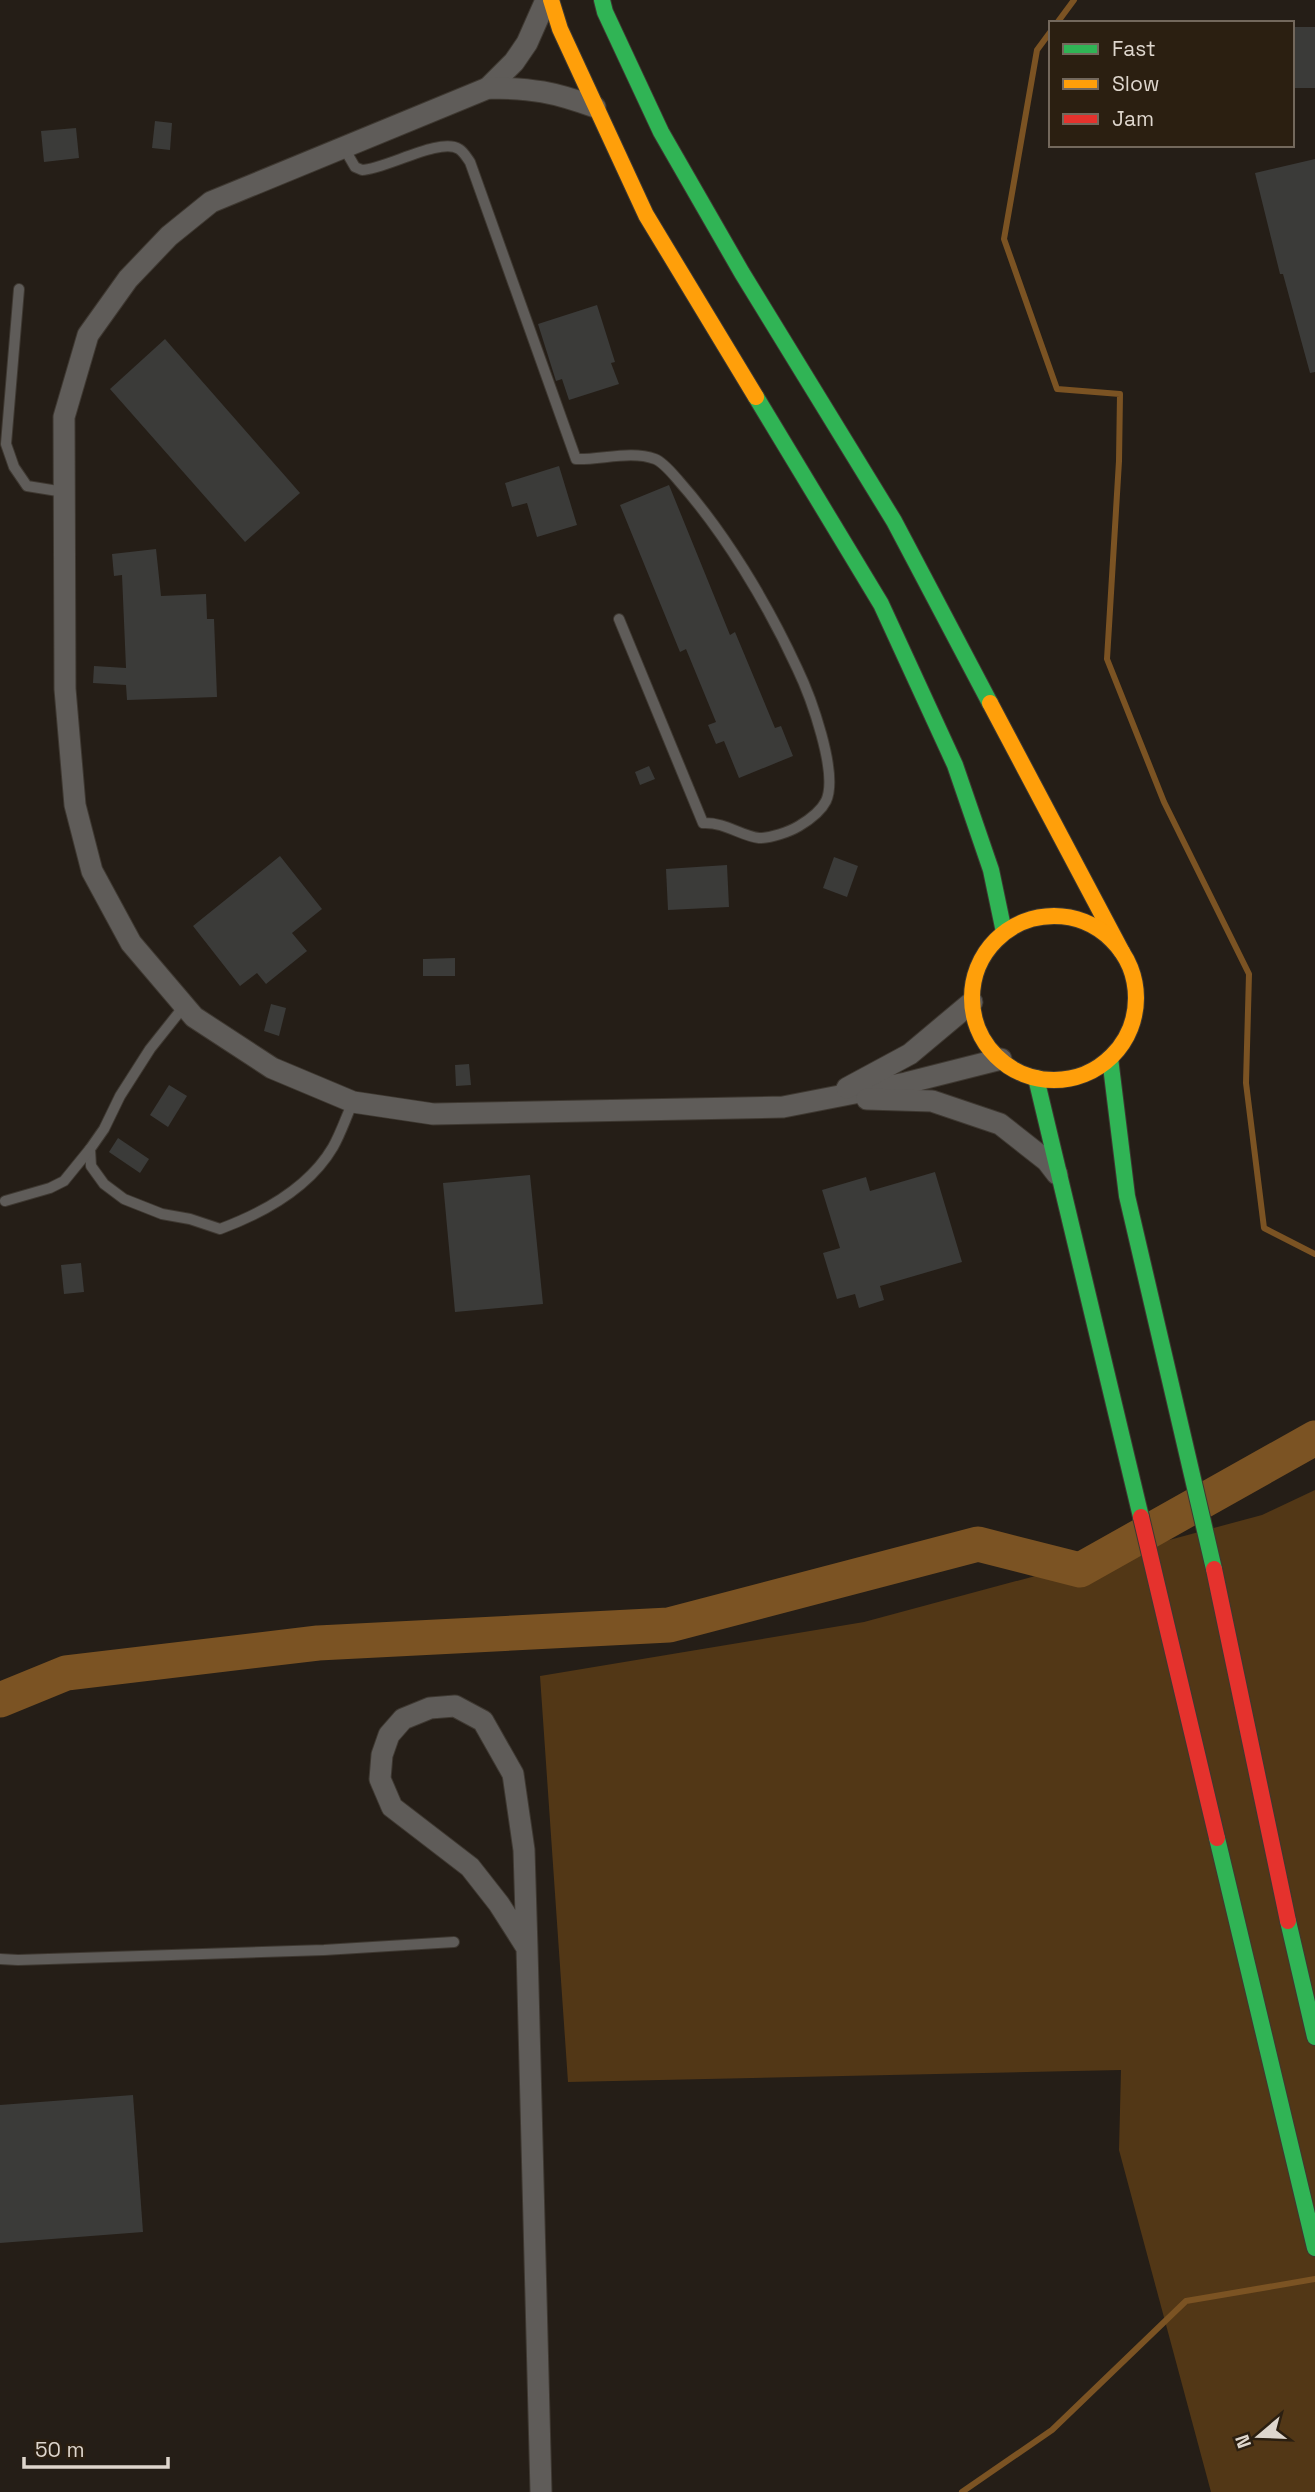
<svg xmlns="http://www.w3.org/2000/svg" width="1315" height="2492" viewBox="0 0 1315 2492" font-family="'Space Grotesk',sans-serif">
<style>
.green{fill:#523716}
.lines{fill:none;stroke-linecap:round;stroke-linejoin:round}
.stream{stroke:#7b5323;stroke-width:6}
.river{stroke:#7b5323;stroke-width:35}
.building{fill:#3b3b39}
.lane-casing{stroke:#3e3831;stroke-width:12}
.street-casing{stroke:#3e3831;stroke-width:23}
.fast-casing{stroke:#3e3831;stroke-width:18}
.slow-casing{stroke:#3e3831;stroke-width:18}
.jam-casing{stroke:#3e3831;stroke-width:18}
.lane{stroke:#5f5c59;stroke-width:10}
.street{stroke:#5f5c59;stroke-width:21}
.fast{stroke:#30b455;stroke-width:16}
.slow{stroke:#ff9f0a;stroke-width:16}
.jam{stroke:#e5322d;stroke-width:16}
</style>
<rect width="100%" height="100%" fill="#251e17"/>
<polygon class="green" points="1315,1490 1315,2492 1211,2492 1119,2150 1121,2070 568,2082 540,1676 864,1622 1262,1515"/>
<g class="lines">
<g class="stream">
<polyline points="1057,23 1074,0"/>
<polyline points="1051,31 1037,50 1004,239 1057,389 1120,394 1119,461 1107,659 1164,802 1249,974 1246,1083 1264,1228 1315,1254"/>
<polyline points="962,2492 1052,2430 1186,2301 1315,2279"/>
</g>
<polyline class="river" points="0,1700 66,1673 318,1643 669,1625 978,1544 1080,1570 1315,1438"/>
</g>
<g class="building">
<rect x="1292" y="27" width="23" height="61"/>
<polygon points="155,121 172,123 170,150 152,148"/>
<polygon points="76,128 79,158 44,162 41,131"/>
<polygon points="1315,159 1315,372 1310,373 1283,274 1280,274 1255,173"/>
<polygon points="597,305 615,362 611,363 619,384 569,400 562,379 556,381 538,324"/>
<polygon points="165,339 300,493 245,542 110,389"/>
<polygon points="559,466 577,525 537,537 527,503 512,507 505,483"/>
<polygon points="669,485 730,635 735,632 775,728 781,726 793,756 739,778 724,741 716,744 708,725 716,722 686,649 680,652 620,505"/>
<polygon points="156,549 161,596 206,594 207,619 214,619 217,697 127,700 126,685 93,683 94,666 126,668 122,575 114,576 112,554"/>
<polygon points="649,766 655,779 640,785 635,772"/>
<polygon points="280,856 322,909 292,933 307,951 266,984 257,973 240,986 193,926"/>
<polygon points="834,857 858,866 847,897 823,888"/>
<polygon points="727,865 729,907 668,910 666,869"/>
<polygon points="455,958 455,976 423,976 423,959"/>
<polygon points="271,1004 286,1008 279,1036 264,1031"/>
<polygon points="469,1064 471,1085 456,1086 455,1065"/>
<polygon points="169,1085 187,1096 168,1127 150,1115"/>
<polygon points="118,1138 149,1159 140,1173 109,1152"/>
<polygon points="935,1172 962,1262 880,1286 884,1300 859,1308 855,1294 837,1299 823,1253 840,1248 822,1190 866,1177 870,1191"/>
<polygon points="530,1175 543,1304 455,1312 443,1183"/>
<polygon points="81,1263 84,1292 64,1294 61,1265"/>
<polygon points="133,2095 143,2232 0,2243 0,2105"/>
</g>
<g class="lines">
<defs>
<g id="lane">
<path d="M344,148L355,167L362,170C386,169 440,137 459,149C464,152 467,158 470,162L576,459C601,460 631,450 655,459C663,462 672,473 678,480C725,533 767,603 797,668C810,695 839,773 826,801C821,811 809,820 799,826C789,832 771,838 759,838C741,836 725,822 703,823L619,619"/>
<polyline points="19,289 6,444 14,467 27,486 64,492"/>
<path d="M185,1005L150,1049L120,1096L104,1129L90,1149L91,1166L104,1184L124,1199L162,1214L190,1219L220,1229C263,1213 309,1188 333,1147C341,1133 346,1117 353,1102"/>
<polyline points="5,1201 50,1188 64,1181 90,1149"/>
<polyline points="0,1959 18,1960 324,1950 454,1942"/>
</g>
<g id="street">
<polyline points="488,88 514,62 527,43 546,0"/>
<path d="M595,107C554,92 532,88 488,88L211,202L169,236L128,279L88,335L64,417L65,689L75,805L92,871L131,943L194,1017L272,1068L353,1102L433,1114L783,1107L906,1083L1001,1059"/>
<polyline points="847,1088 910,1054 972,1002"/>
<polyline points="867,1099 932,1101 1000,1124 1047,1161 1057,1174"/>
<polyline points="527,1948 499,1904 470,1867 392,1807 380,1779 382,1755 389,1735 403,1719 430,1708 455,1706 483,1721 513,1774 524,1850 527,1948 541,2492"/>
</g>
<g id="fast">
<polyline points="602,0 605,12 661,132 742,273 894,521 990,703"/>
<polyline points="756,397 881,604 955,765 991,870 1004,932"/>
<polyline points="1110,1058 1127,1196 1214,1569"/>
<polyline points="1036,1078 1141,1517"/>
<polyline points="1217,1838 1315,2248"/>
<polyline points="1288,1921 1315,2037"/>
</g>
<g id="slow">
<polyline points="551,0 560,29 646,215 756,397"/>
<polyline points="990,703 1122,952"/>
<circle cx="1054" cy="998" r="82"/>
</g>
<g id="jam">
<polyline points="1141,1517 1217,1838"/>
<polyline points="1214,1569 1288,1921"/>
</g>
</defs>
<use href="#lane" class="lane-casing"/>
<use href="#street" class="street-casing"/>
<use href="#fast" class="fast-casing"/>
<use href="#slow" class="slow-casing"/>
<use href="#jam" class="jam-casing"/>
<use href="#lane" class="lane"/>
<use href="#street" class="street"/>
<use href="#fast" class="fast"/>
<use href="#slow" class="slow"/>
<use href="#jam" class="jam"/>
</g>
<rect x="1049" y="21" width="245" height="126" fill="#2b1f11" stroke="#73685c" stroke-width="2"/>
<rect x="1063" y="44" width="35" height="10" fill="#30b455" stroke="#73685c" stroke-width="2"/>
<text x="1112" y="56" font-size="21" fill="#ded6cd">Fast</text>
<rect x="1063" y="79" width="35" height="10" fill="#ff9f0a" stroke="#73685c" stroke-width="2"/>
<text x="1112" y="91" font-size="21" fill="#ded6cd">Slow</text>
<rect x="1063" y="114" width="35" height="10" fill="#e5322d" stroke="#73685c" stroke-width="2"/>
<text x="1112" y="126" font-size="21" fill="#ded6cd">Jam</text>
<g transform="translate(1259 2436) rotate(251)" stroke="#2b1f11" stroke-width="5" paint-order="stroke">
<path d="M0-5L12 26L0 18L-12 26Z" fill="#ded6cd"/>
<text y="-10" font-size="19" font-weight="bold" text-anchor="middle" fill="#ded6cd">N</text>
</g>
<path d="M24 2457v10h144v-10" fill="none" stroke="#ded6cd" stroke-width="3.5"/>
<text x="35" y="2457" font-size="21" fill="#ded6cd" stroke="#2b1f11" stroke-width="5" paint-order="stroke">50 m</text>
</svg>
